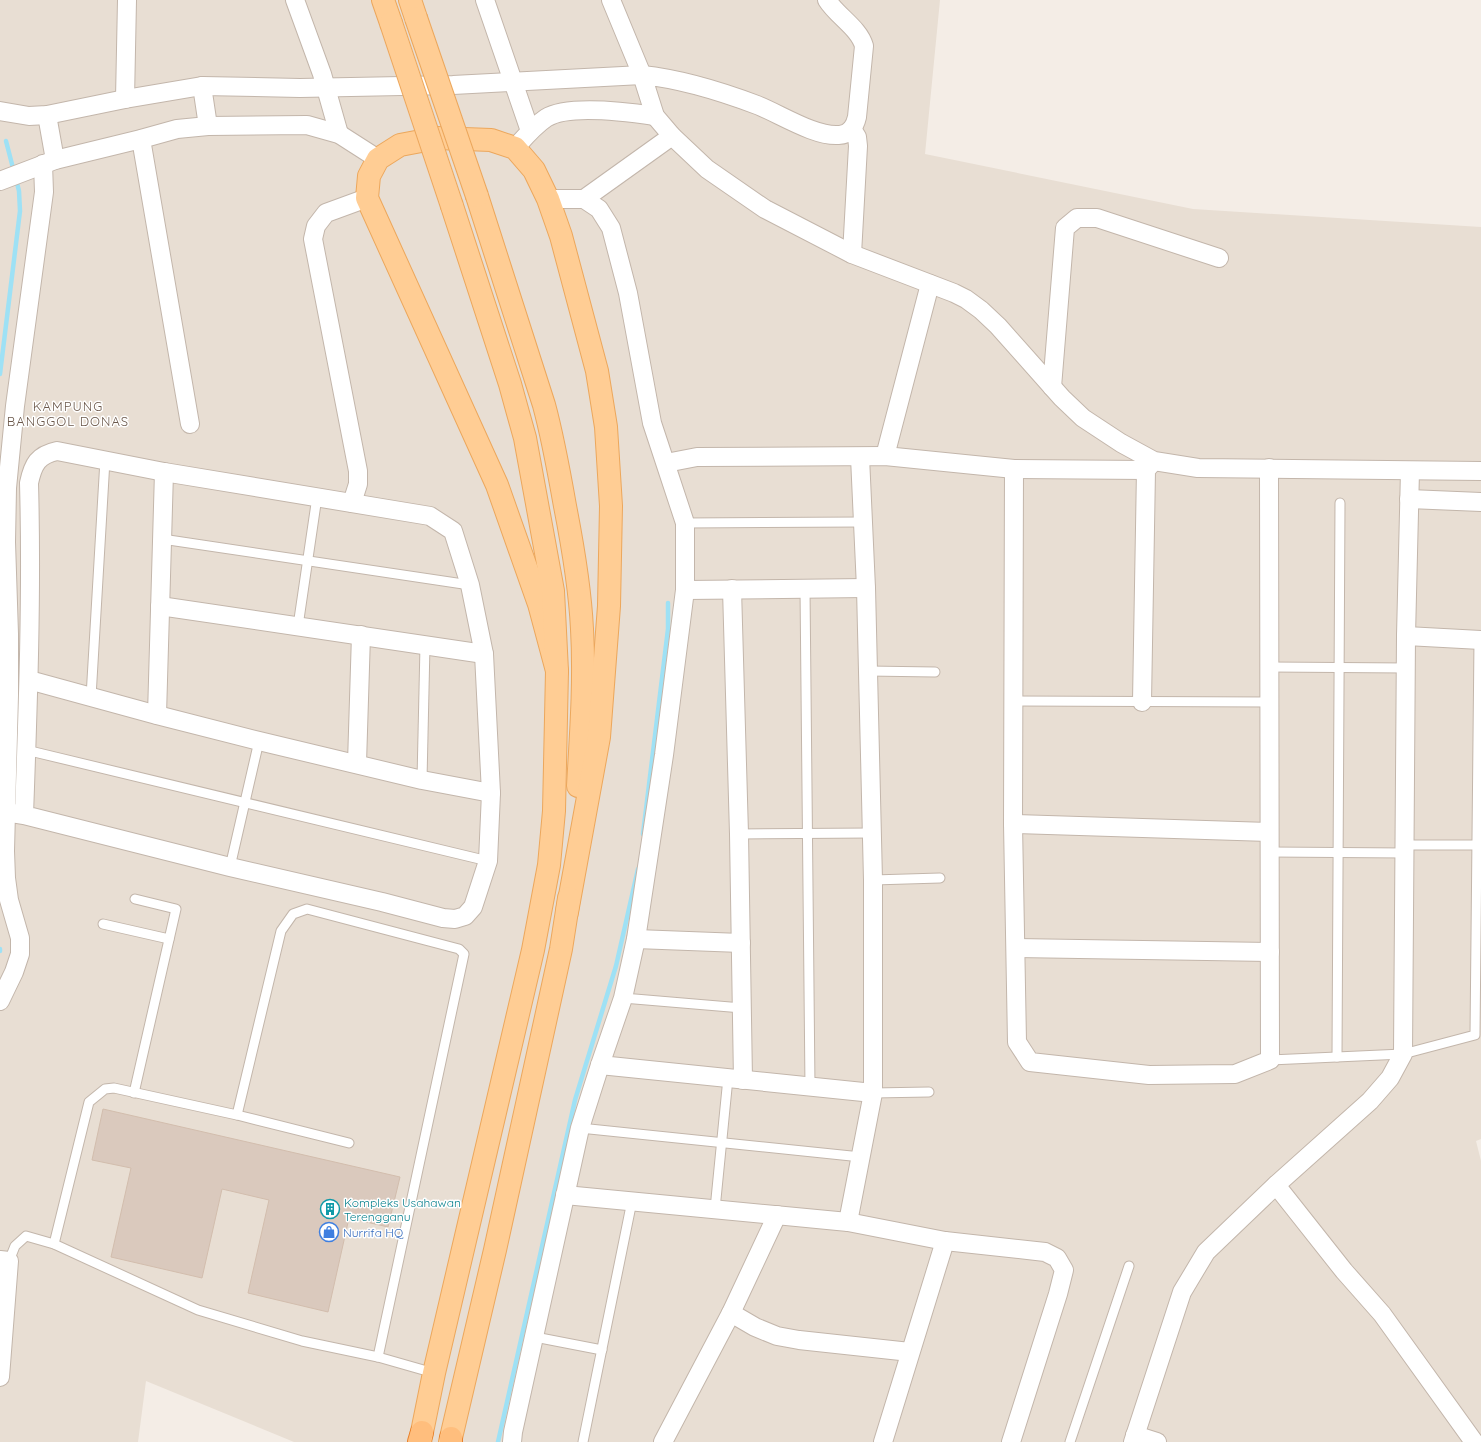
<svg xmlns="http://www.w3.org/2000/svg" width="1481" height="1442" viewBox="0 0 1481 1442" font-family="Quicksand,sans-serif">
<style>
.residential{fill:#e8ded3}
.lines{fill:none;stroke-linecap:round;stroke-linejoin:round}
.stream{stroke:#9ee1f5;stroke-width:4.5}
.building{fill:#dac9bd;stroke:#d2bdad}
.service-casing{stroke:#c3b6ab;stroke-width:11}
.minor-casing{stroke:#c3b6ab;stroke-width:20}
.primary-casing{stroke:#eca75c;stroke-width:24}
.trunk-casing{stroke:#e8812c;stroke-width:24}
.service{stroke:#fff;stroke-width:9}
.minor{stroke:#fff;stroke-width:18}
.primary{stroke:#ffcd94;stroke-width:22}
.trunk{stroke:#ffbe7d;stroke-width:22}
.primary-bridge-casing{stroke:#eca75c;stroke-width:24;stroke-linecap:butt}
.primary-bridge{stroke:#ffcd94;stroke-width:22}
.labels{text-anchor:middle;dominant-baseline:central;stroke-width:3;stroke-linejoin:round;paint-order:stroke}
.culture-label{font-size:12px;fill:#0d838f;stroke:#fff;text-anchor:start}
.shop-label{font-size:12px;fill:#366cbe;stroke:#fff;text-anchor:start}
.neighbourhood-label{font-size:13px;letter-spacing:1px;fill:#6b584b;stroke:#fff}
</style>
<rect width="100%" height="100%" fill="#f4ede6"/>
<polygon class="residential" points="0,0 940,0 925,154 1193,209 1481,227 1481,1139 1476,1141 1481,1161 1481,1442 294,1442 146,1381 138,1442 0,1442"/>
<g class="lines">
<g class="stream">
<polyline points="6,141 14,172"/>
<polyline points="0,374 20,211 19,191 16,179"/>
<polyline points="643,834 668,629 668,603"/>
<polyline points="0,949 0,951"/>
<polyline points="498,1442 575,1100 616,966 638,869"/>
</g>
</g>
<polygon class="building" points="103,1109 400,1177 388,1227 349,1218 328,1312 248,1293 269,1200 222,1189 202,1278 111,1257 131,1168 92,1160"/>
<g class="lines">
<defs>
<g id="service">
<polyline points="685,523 863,522"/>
<polyline points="162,539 470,585"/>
<polyline points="805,589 810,1087"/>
<polyline points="298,626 317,497"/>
<polyline points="1269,667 1406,668"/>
<polyline points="868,671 935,672"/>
<polyline points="91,697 105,460"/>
<polyline points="1014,701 1269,702"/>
<polyline points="26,750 488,861"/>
<polyline points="422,780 425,645"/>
<polyline points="739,834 872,833"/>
<polyline points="1405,845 1481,845"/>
<polyline points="1269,852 1405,853"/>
<polyline points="230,867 259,741"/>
<polyline points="873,880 940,878"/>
<polyline points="103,924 169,939"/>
<polyline points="623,998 742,1008"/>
<polyline points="1337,1057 1340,503"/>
<polyline points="1270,1060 1403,1054 1475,1035 1479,640"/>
<polyline points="134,1093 176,909 135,899"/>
<polyline points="873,1093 929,1092"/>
<polyline points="237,1115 349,1143"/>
<polyline points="580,1128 861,1157"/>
<polyline points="715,1209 728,1078"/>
<polyline points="54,1244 89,1102 105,1089 114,1088 237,1115 281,931 293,914 307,909 459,949 464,954 378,1357"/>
<polyline points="9,1261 15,1246 26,1236 54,1244 198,1310 302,1341 378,1357 434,1373"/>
<polyline points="535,1337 602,1350"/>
<polyline points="583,1442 632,1201"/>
<polyline points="1070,1442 1129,1266"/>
</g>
<g id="minor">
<polyline points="295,0 322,74 339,134"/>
<polyline points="485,0 530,131"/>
<path d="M827,0C837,16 859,28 864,46L857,117C855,126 849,135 839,135C815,137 780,114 757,105C720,91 681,79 642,75L655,116L672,136L707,169L765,209L852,254L954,293L966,299L981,310L998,326L1062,398L1083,418L1121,443L1154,461L1198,468L1481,471"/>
<polyline points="202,86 208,126"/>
<polyline points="125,99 127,0"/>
<polyline points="0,111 29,116 47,115 125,99 202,86 300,88 453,85 642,75 611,0"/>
<polyline points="47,115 55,160"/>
<polyline points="141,139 190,424"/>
<path d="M515,148C524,138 534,126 546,118C568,104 628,112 655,116"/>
<polyline points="0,181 55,160 141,139 177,129 208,126 307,125 339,134 378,159"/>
<polyline points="584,199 672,136"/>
<polyline points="852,254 858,146 857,137 852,129"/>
<polyline points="1052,387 1065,228 1077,218 1097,218 1219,258"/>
<polyline points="885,456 930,284"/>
<polyline points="666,463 697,457 885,456 1014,469 1146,470"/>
<polyline points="1014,469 1013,824 1017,1042 1030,1062 1149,1075 1235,1074 1270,1060 1269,468"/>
<polyline points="1409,499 1481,502"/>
<polyline points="352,503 358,484 358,471 313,239 316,226 326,213 367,198"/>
<polyline points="732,589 739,834 743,1080"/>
<polyline points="685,590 866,588"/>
<polyline points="160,606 484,654"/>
<polyline points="1406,636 1481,640"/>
<polyline points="29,680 157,715 259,741 422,780 491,793"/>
<polyline points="1142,702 1146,470 1153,462"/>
<polyline points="157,715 164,472"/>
<polyline points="357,763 361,635"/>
<path d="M5,812L24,815L230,867L382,902L443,918L455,919L465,916L473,907L488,861L491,793L484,654L470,585L453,531L430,516L164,472L57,451C38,455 33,464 29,483C32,594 28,704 24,815"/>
<polyline points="1013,824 1269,832"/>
<polyline points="636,939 741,943"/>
<polyline points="1016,948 1270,952"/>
<polyline points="0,1001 14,972 20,954 20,938 9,900 6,878 5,851 9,695 9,634 6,542 7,488 15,406 44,192 43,164"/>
<polyline points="600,1065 873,1093"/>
<polyline points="1276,1185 1344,1271 1382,1314 1474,1442"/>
<polyline points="565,1195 848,1222 945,1241 1045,1252 1057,1258 1064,1270 1058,1294 1011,1442"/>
<polyline points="848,1222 873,1093 873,880 866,588 860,457"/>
<polyline points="0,1260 9,1261 0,1377"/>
<polyline points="731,1313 755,1327 777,1336 799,1340 910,1352"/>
<polyline points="1135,1435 1157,1442"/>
<polyline points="512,1442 513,1432 580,1128 600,1065 623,998 636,939 664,755 685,590 685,523 652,423 628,293 611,228 599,209 584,199 548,199"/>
<polyline points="663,1442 731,1313 777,1215"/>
<polyline points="883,1442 945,1241"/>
<polyline points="1133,1442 1182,1292 1206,1252 1276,1185 1370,1101 1390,1078 1403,1054 1406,636 1410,471"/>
</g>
<g id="primary">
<polyline points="383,0 391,23"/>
<polyline points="410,0 416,18"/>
<path d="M477,196L544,405C553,438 559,472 565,506C573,547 580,587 582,629C585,681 581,734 578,786"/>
<polyline points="557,671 539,604 497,485 367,198 369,176 378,159 400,145 437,138 491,140 515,148 534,170 548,199 561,236 597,371 606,427 611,506 609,606 599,737 567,912"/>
<polyline points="420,1442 434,1373 533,950 549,865 554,811 557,671 553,591 525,438 518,413 510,384 452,206"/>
<polyline points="450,1442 495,1250 561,949 569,898"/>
</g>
<g id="trunk">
<polyline points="419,1442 422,1432"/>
<polyline points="451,1442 451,1438"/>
</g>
</defs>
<use href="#service" class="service-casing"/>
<use href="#minor" class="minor-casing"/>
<use href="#primary" class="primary-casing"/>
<use href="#trunk" class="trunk-casing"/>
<use href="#service" class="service"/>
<use href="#minor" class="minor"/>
<use href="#primary" class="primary"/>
<use href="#trunk" class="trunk"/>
<defs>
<g id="primary-bridge">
<polyline points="416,18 477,196"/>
<polyline points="391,23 452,206"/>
</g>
</defs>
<use href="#primary-bridge" class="primary-bridge-casing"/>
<use href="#primary-bridge" class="primary-bridge"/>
</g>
<defs>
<symbol id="building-ring" viewBox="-11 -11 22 22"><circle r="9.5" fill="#fff" stroke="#0f9aa8" stroke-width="1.5"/><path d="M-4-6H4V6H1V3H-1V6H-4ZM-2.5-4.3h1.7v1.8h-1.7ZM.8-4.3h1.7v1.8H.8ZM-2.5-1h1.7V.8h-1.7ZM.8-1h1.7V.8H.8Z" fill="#0f9aa8"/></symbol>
<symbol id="shop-ring" viewBox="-11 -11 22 22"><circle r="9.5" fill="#fff" stroke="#3f7fe0" stroke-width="1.5"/><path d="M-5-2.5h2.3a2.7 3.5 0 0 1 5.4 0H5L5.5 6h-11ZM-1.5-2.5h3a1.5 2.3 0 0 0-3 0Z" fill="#3f7fe0"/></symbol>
</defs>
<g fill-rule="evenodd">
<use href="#building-ring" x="319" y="1198" width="22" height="22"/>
<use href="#shop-ring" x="318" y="1221" width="22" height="22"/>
</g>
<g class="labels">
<g class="culture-label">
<text x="344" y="1202">Kompleks Usahawan<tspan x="344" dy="14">Terengganu</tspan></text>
</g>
<g class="shop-label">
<text x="343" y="1232">Nurrifa HQ</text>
</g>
<g class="neighbourhood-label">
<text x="68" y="406">KAMPUNG<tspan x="68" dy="15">BANGGOL DONAS</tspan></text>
</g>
</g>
</svg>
